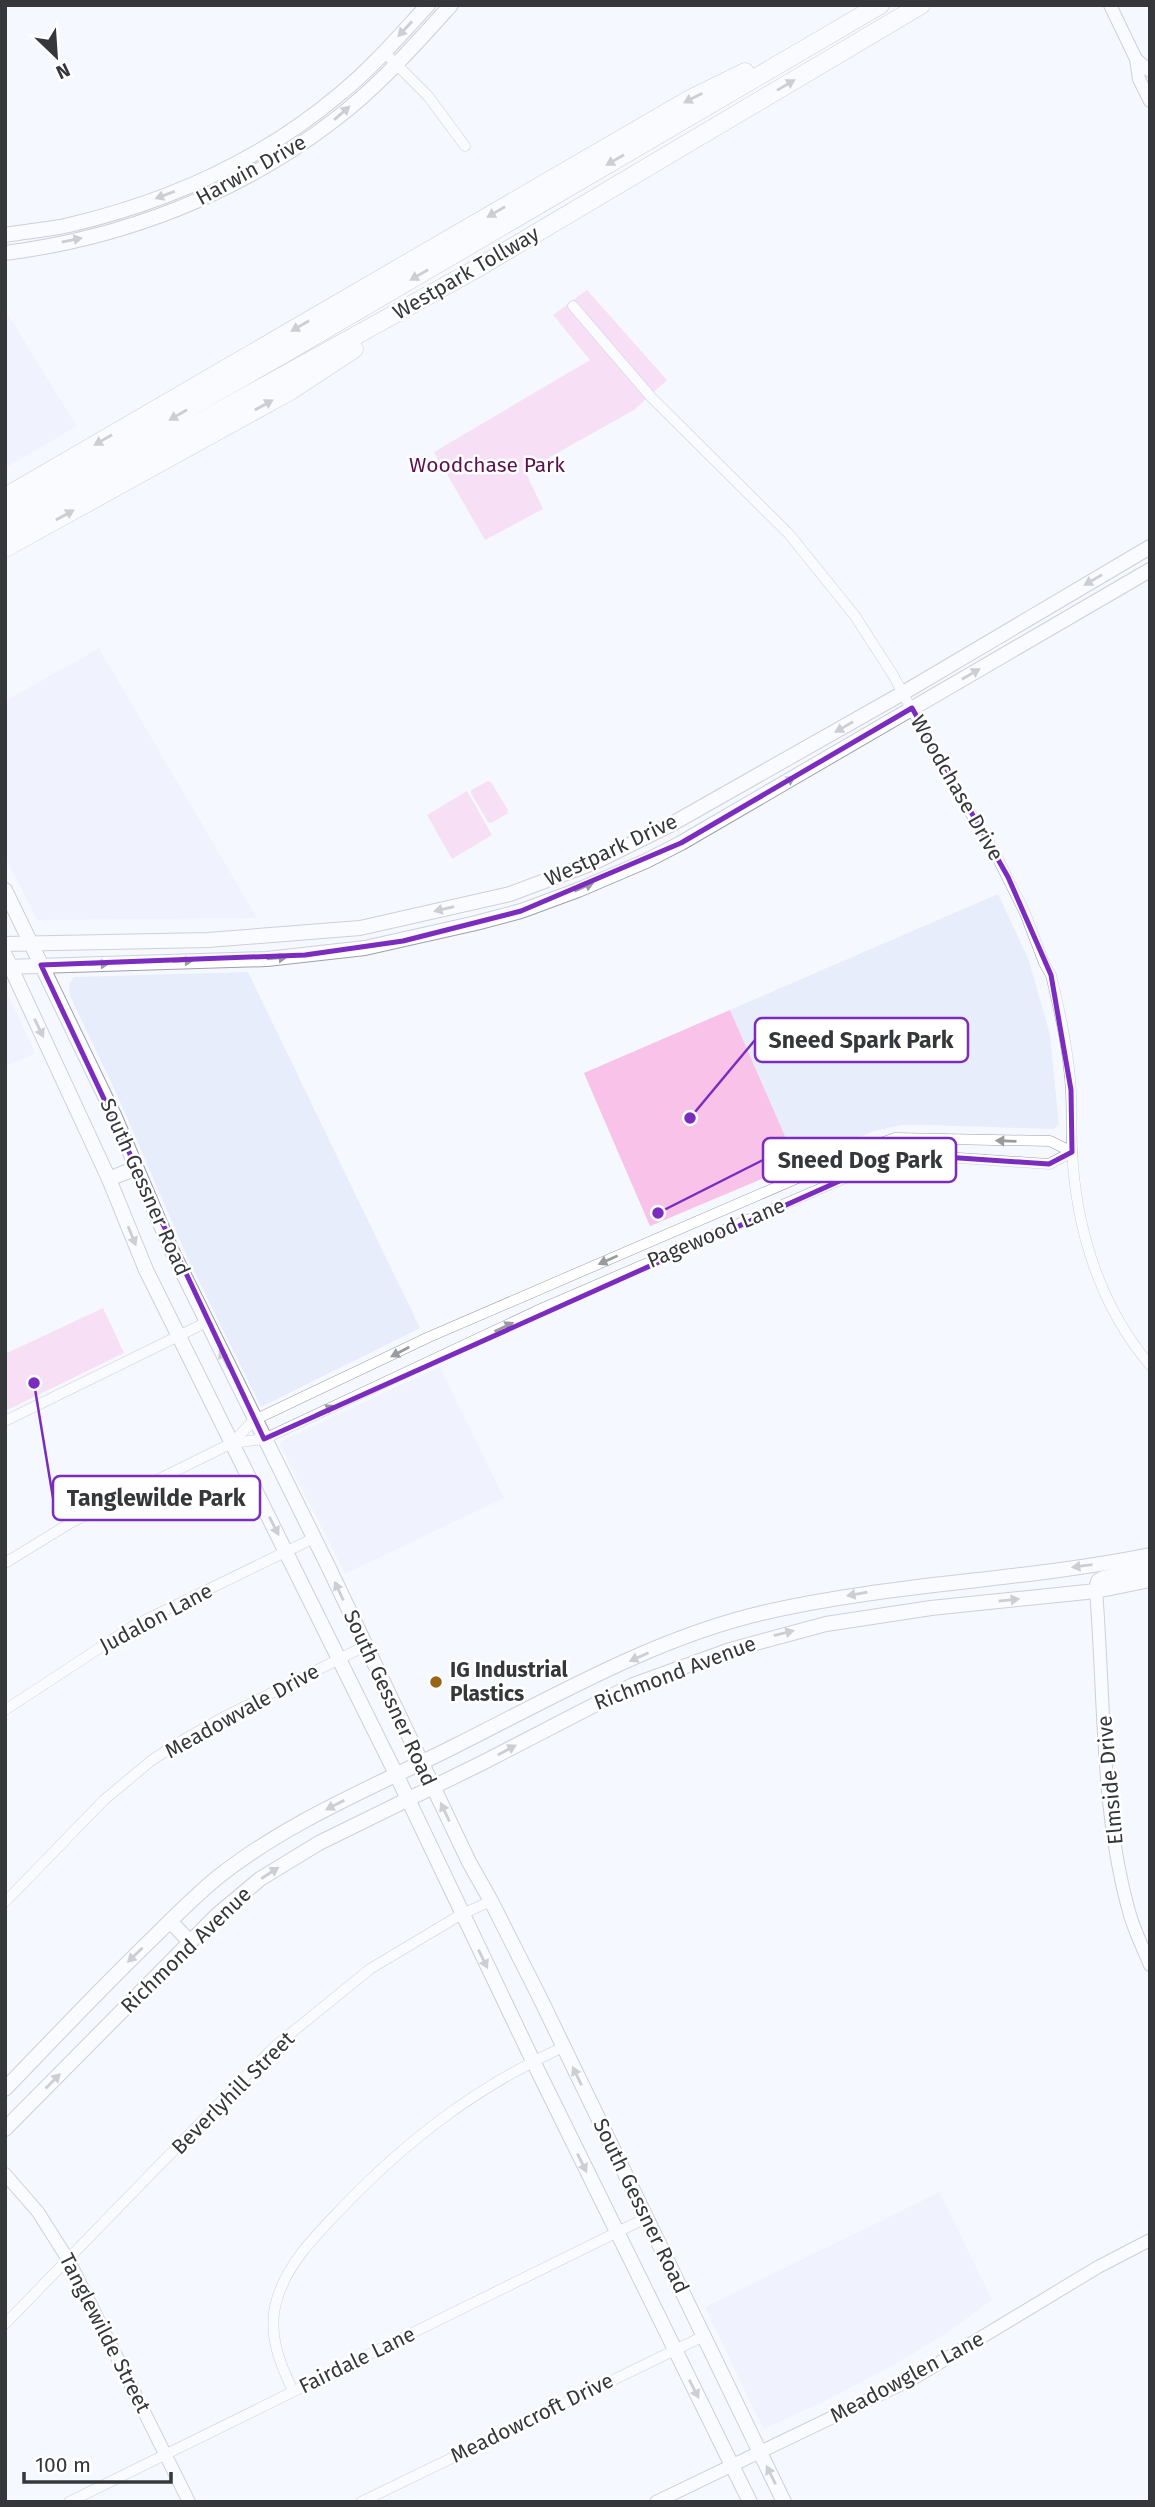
<svg xmlns="http://www.w3.org/2000/svg" width="1155" height="2507" viewBox="0 0 1155 2507" font-family="'Fira Sans',sans-serif">
<style>
.built{fill:#e8edfc}
.green{fill:#f8c2e9}
.lines{fill:none;stroke-linecap:round;stroke-linejoin:round}
.minor-casing{stroke:#9ca0aa;stroke-width:11}
.tertiary-casing{stroke:#9ca0aa;stroke-width:14}
.secondary-casing{stroke:#9ca0aa;stroke-width:16}
.motorway-casing{stroke:#9ca0aa;stroke-width:19}
.minor{stroke:#fff;stroke-width:10}
.tertiary{stroke:#fff;stroke-width:12}
.secondary{stroke:#fff;stroke-width:14}
.motorway{stroke:#fff;stroke-width:18}
.oneway{fill:#9a9b9d}
.marked{fill:none;stroke:#7b2cbf;stroke-width:5;stroke-linejoin:round}
.poi-dot{fill:#966616;stroke:#fff;stroke-width:2.5}
.labels{text-anchor:middle;dominant-baseline:central;stroke-width:5;stroke-linejoin:round;paint-order:stroke}
.street-label{font-size:21px;fill:#35373b;stroke:#fff}
.park-label{font-size:21px;fill:#5b124e;stroke:#fff}
.poi-label{font-size:21px;font-weight:bold;fill:#35373b;stroke:#fff;text-anchor:start}
.leader{fill:none;stroke:#7b2cbf;stroke-width:2.5}
.callout-dot{fill:#7b2cbf;stroke:#fff;stroke-width:2.5}
.callout{fill:#fff;stroke:#7b2cbf;stroke-width:2.5}
.callout-label{font-size:23px;text-anchor:middle;font-weight:bold;fill:#35373b}
</style>
<rect width="100%" height="100%" fill="#f6f8ff"/>
<g class="built">
<polygon points="5,310 77,426 5,468"/>
<polygon points="99,648 257,918 37,920 5,857 5,701"/>
<polygon points="998,894 1028,958 1045,1017 1050,1035 1059,1125 1053,1129 927,1125 902,1125 874,1131 650,1226 584,1073"/>
<polygon points="248,972 420,1328 261,1407 188,1259 118,1097 70,996 69,984 74,977"/>
<polygon points="5,988 35,1053 5,1067"/>
<polygon points="440,1367 504,1498 345,1574 280,1445 283,1440"/>
<polygon points="940,2192 992,2300 947,2333 894,2365 821,2403 763,2429 705,2307"/>
</g>
<g class="green">
<polygon points="587,290 667,380 634,410 525,471 543,509 485,540 434,452 590,360 553,315"/>
<polygon points="488,781 491,782 508,810 507,814 491,823 488,822 471,793 471,790"/>
<polygon points="467,791 492,835 452,859 427,815"/>
<polygon points="730,1010 797,1164 650,1226 584,1073"/>
<polygon points="103,1308 124,1353 5,1411 5,1354"/>
</g>
<g class="lines">
<defs>
<g id="minor">
<polyline points="384,52 428,96 465,146"/>
<path d="M573,306L651,397L789,534L855,616L893,675L949,779L993,849L1025,913L1044,963L1051,975C1060,1013 1069,1053 1071,1092C1072,1112 1071,1131 1072,1151C1076,1228 1099,1305 1150,1365"/>
<polyline points="5,1421 207,1322"/>
<polyline points="232,1443 264,1439 543,1308 873,1166 894,1159 945,1157 1049,1164 1072,1152"/>
<polyline points="5,1563 72,1522 232,1443 254,1420 267,1414 429,1337 865,1149 895,1138 1050,1141 1072,1152"/>
<polyline points="5,1710 133,1626 314,1538"/>
<polyline points="5,1902 104,1800 152,1760 188,1737 222,1718 365,1646"/>
<polyline points="5,2324 274,2047 370,1969 462,1914 491,1901"/>
<path d="M293,2391C279,2362 267,2332 277,2299C288,2263 315,2236 341,2209C408,2139 475,2088 563,2047"/>
<polyline points="69,2502 646,2218"/>
<polyline points="361,2502 704,2336"/>
</g>
<g id="tertiary">
<polyline points="1110,5 1136,59 1139,79 1150,101"/>
<polyline points="1136,59 1150,71"/>
<path d="M1096,1591C1105,1699 1100,1810 1130,1915C1135,1932 1143,1948 1150,1965"/>
<polyline points="5,2174 38,2212 69,2261 189,2502"/>
<polyline points="656,2502 914,2378 1098,2267 1150,2240"/>
</g>
<g id="secondary">
<path d="M5,235C26,231 48,230 69,225C168,202 263,159 341,93C373,67 400,35 428,5"/>
<path d="M5,253C123,238 238,194 333,121C377,88 414,46 451,5"/>
<polyline points="5,890 114,1115 171,1249 328,1566 469,1862 491,1901 540,1998 784,2502"/>
<polyline points="5,944 208,940 360,928 510,894 593,863 670,825 903,693 1150,547"/>
<polyline points="5,955 109,1179 146,1270 396,1774 533,2061 750,2502"/>
<polyline points="5,967 267,959 365,948 476,923 521,911 578,890 646,861 681,843 1150,570"/>
<polyline points="109,1179 136,1168"/>
<polyline points="1096,1591 1098,1581 1103,1578 1150,1567"/>
<polyline points="170,1921 190,1942"/>
<path d="M5,2089C55,2037 104,1985 156,1935C176,1915 196,1895 218,1877C290,1820 376,1786 457,1745C555,1696 655,1638 762,1613C890,1583 1022,1581 1150,1555"/>
<polyline points="5,2129 217,1915 260,1879 319,1843 484,1762 633,1685 730,1650 826,1624 931,1608 1096,1591 1150,1580"/>
</g>
<g id="motorway">
<polyline points="5,497 690,99 745,72"/>
<polyline points="5,512 280,356 880,5"/>
<polyline points="5,530 474,270 921,5"/>
<polyline points="5,548 290,391 354,349"/>
</g>
</defs>
<use href="#minor" class="minor-casing"/>
<use href="#tertiary" class="tertiary-casing"/>
<use href="#secondary" class="secondary-casing"/>
<use href="#motorway" class="motorway-casing"/>
<use href="#minor" class="minor"/>
<use href="#tertiary" class="tertiary"/>
<use href="#secondary" class="secondary"/>
<use href="#motorway" class="motorway"/>
</g>
<defs><path id="oneway-solid" d="M-6-.8H1V-3.2L6.5 0L1 3.2V.8H-6Z" transform="scale(1.75)"/></defs>
<g class="oneway">
<use href="#oneway-solid" transform="translate(405 29) rotate(133)"/>
<use href="#oneway-solid" transform="translate(786 85) rotate(-31)"/>
<use href="#oneway-solid" transform="translate(693 98) rotate(153)"/>
<use href="#oneway-solid" transform="translate(342 113) rotate(-41)"/>
<use href="#oneway-solid" transform="translate(615 160) rotate(150)"/>
<use href="#oneway-solid" transform="translate(165 195) rotate(159)"/>
<use href="#oneway-solid" transform="translate(496 212) rotate(150)"/>
<use href="#oneway-solid" transform="translate(72 240) rotate(-12)"/>
<use href="#oneway-solid" transform="translate(419 275) rotate(150)"/>
<use href="#oneway-solid" transform="translate(300 326) rotate(150)"/>
<use href="#oneway-solid" transform="translate(264 405) rotate(-29)"/>
<use href="#oneway-solid" transform="translate(178 415) rotate(150)"/>
<use href="#oneway-solid" transform="translate(103 440) rotate(150)"/>
<use href="#oneway-solid" transform="translate(65 515) rotate(-29)"/>
<use href="#oneway-solid" transform="translate(1093 580) rotate(150)"/>
<use href="#oneway-solid" transform="translate(971 674) rotate(-30)"/>
<use href="#oneway-solid" transform="translate(844 727) rotate(150)"/>
<use href="#oneway-solid" transform="translate(786 782) rotate(-30)"/>
<use href="#oneway-solid" transform="translate(584 887) rotate(-23)"/>
<use href="#oneway-solid" transform="translate(444 909) rotate(167)"/>
<use href="#oneway-solid" transform="translate(277 958) rotate(-5)"/>
<use href="#oneway-solid" transform="translate(183 961) rotate(-2)"/>
<use href="#oneway-solid" transform="translate(99 964) rotate(-2)"/>
<use href="#oneway-solid" transform="translate(39 1028) rotate(64)"/>
<use href="#oneway-solid" transform="translate(1006 1141) rotate(-178)"/>
<use href="#oneway-solid" transform="translate(132 1236) rotate(68)"/>
<use href="#oneway-solid" transform="translate(608 1260) rotate(156)"/>
<use href="#oneway-solid" transform="translate(504 1327) rotate(-25)"/>
<use href="#oneway-solid" transform="translate(400 1352) rotate(152)"/>
<use href="#oneway-solid" transform="translate(224 1359) rotate(-116)"/>
<use href="#oneway-solid" transform="translate(325 1410) rotate(-26)"/>
<use href="#oneway-solid" transform="translate(274 1526) rotate(63)"/>
<use href="#oneway-solid" transform="translate(1082 1566) rotate(173)"/>
<use href="#oneway-solid" transform="translate(339 1591) rotate(-115)"/>
<use href="#oneway-solid" transform="translate(857 1594) rotate(170)"/>
<use href="#oneway-solid" transform="translate(1009 1600) rotate(-6)"/>
<use href="#oneway-solid" transform="translate(784 1633) rotate(-14)"/>
<use href="#oneway-solid" transform="translate(639 1657) rotate(156)"/>
<use href="#oneway-solid" transform="translate(507 1750) rotate(-28)"/>
<use href="#oneway-solid" transform="translate(335 1805) rotate(153)"/>
<use href="#oneway-solid" transform="translate(445 1812) rotate(-115)"/>
<use href="#oneway-solid" transform="translate(270 1873) rotate(-33)"/>
<use href="#oneway-solid" transform="translate(135 1955) rotate(136)"/>
<use href="#oneway-solid" transform="translate(483 1959) rotate(64)"/>
<use href="#oneway-solid" transform="translate(577 2076) rotate(-116)"/>
<use href="#oneway-solid" transform="translate(53 2081) rotate(-45)"/>
<use href="#oneway-solid" transform="translate(582 2163) rotate(64)"/>
<use href="#oneway-solid" transform="translate(694 2389) rotate(63)"/>
<use href="#oneway-solid" transform="translate(771 2475) rotate(-116)"/>
</g>
<path d="M0 0H1155V2507H0ZM912,708L1008,877L1051,975L1071,1090L1072,1152L1049,1164L945,1157L873,1166L264,1439L41,965L305,955L403,941L521,911L681,843Z" fill="#f6f8ff" fill-opacity=".55" fill-rule="evenodd"/>
<path class="marked" d="M912,708L1008,877L1051,975L1071,1090L1072,1152L1049,1164L945,1157L873,1166L264,1439L41,965L305,955L403,941L521,911L681,843Z"/>
<circle class="poi-dot" cx="436" cy="1682" r="7"/>
<g class="labels">
<g class="street-label">
<text transform="translate(251 170) rotate(-29)">Harwin Drive</text>
<text transform="translate(466 273) rotate(-30)">Westpark Tollway</text>
<text transform="translate(957 788) rotate(60)">Woodchase Drive</text>
<text transform="translate(611 850) rotate(-25)">Westpark Drive</text>
<text transform="translate(145 1187) rotate(66)">South Gessner Road</text>
<text transform="translate(716 1233) rotate(-23)">Pagewood Lane</text>
<text transform="translate(156 1618) rotate(-28)">Judalon Lane</text>
<text transform="translate(675 1673) rotate(-21)">Richmond Avenue</text>
<text transform="translate(390 1698) rotate(65)">South Gessner Road</text>
<text transform="translate(242 1711) rotate(-29)">Meadowvale Drive</text>
<text transform="translate(1110 1780) rotate(-95)">Elmside Drive</text>
<text transform="translate(186 1950) rotate(-44)">Richmond Avenue</text>
<text transform="translate(233 2093) rotate(-45)">Beverlyhill Street</text>
<text transform="translate(641 2206) rotate(64)">South Gessner Road</text>
<text transform="translate(105 2333) rotate(63)">Tanglewilde Street</text>
<text transform="translate(357 2360) rotate(-26)">Fairdale Lane</text>
<text transform="translate(907 2377) rotate(-28)">Meadowglen Lane</text>
<text transform="translate(532 2418) rotate(-26)">Meadowcroft Drive</text>
</g>
<g class="park-label">
<text x="487" y="465">Woodchase Park</text>
</g>
<g class="poi-label">
<text x="450" y="1670">IG Industrial<tspan x="450" dy="24">Plastics</tspan></text>
</g>
</g>
<path class="leader" d="M690 1118L755 1040M658 1213L763 1160M34 1383L53 1498"/>
<g class="callout-dot">
<circle cx="690" cy="1118" r="7"/>
<circle cx="658" cy="1213" r="7"/>
<circle cx="34" cy="1383" r="7"/>
</g>
<g class="callout">
<rect x="755" y="1018" width="213" height="44" rx="7"/>
<rect x="763" y="1138" width="193" height="44" rx="7"/>
<rect x="53" y="1476" width="207" height="44" rx="7"/>
</g>
<g class="callout-label">
<text x="861" y="1048">Sneed Spark Park</text>
<text x="860" y="1168">Sneed Dog Park</text>
<text x="156" y="1506">Tanglewilde Park</text>
</g>
<rect width="1155" height="2507" fill="none" stroke="#35373b" stroke-width="14"/>
<g transform="translate(56 56) rotate(155)" stroke="#ffffff" stroke-width="5" paint-order="stroke">
<path d="M0-5L12 26L0 18L-12 26Z" fill="#35373b"/>
<text y="-10" font-size="19" font-weight="bold" text-anchor="middle" fill="#35373b">N</text>
</g>
<path d="M24 2472v10h147v-10" fill="none" stroke="#35373b" stroke-width="3.5"/>
<text x="35" y="2472" font-size="21" fill="#35373b" stroke="#ffffff" stroke-width="5" paint-order="stroke">100 m</text>
</svg>
